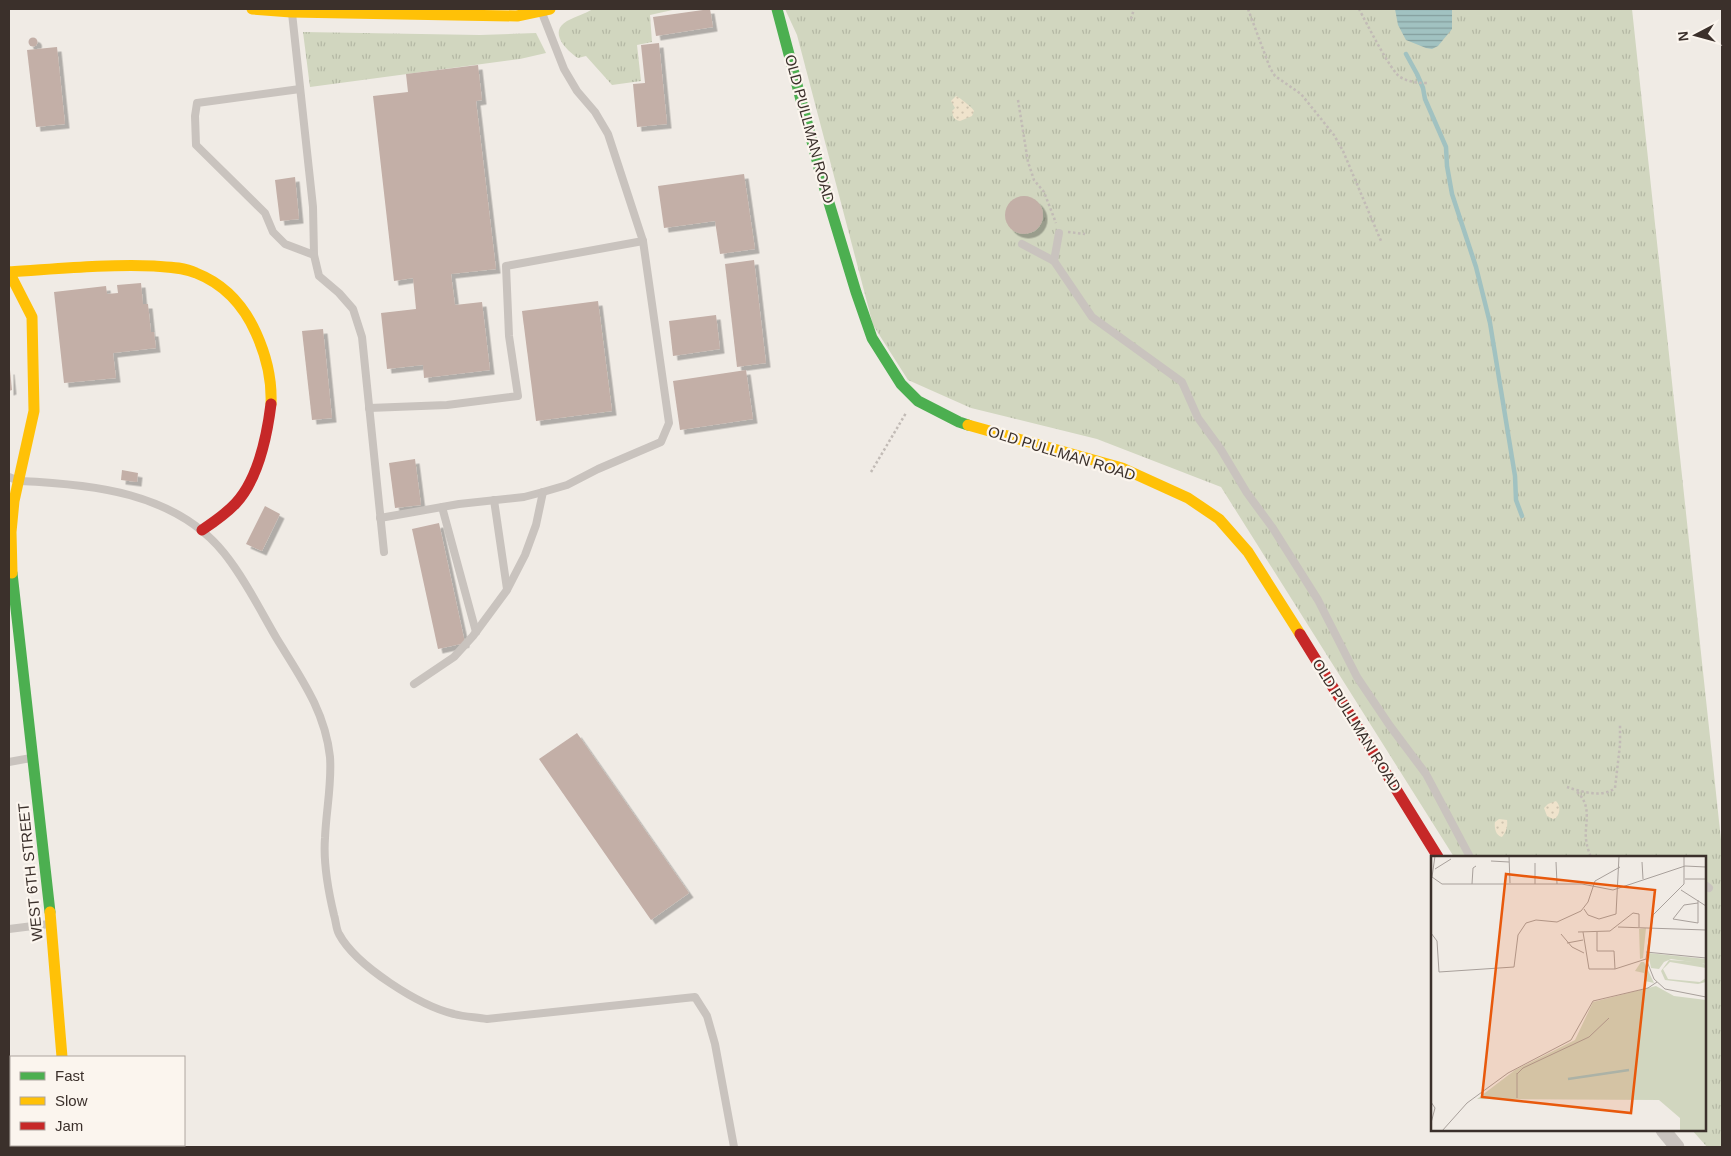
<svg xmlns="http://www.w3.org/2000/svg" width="1731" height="1156" viewBox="0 0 1731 1156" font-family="Arial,sans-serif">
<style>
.grass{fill:url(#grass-tufts)}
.sand{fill:url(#sand-dots)}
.water{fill:url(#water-rules)}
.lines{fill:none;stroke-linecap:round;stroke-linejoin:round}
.stream{stroke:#a1c2c1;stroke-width:4.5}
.building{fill:#c3afa7;filter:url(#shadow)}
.path{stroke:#c2bbb6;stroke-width:2.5;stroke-dasharray:2.5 2.5;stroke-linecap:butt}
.lane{stroke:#c9c3be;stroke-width:8}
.street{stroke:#c9c3be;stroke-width:15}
.fast{stroke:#4caf50;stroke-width:11}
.slow{stroke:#ffc107;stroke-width:11}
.jam{stroke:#c62828;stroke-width:11}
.labels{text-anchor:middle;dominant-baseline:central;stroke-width:4.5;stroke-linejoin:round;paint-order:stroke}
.street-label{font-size:15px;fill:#3b302b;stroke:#fbf5ee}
.inset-river{fill:none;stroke:#a1c2c1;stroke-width:2.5}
.inset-road{fill:none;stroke:#a8a09b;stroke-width:1}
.view{fill:#e8590c;fill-opacity:0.15;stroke:#e8590c;stroke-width:2.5}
.inset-edge{fill:none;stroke:#3b302b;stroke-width:2.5}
</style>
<defs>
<pattern id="grass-tufts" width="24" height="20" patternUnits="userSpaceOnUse" patternTransform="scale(1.25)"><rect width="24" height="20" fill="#d1d6bf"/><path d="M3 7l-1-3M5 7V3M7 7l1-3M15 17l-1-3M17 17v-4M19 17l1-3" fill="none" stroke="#b4b8a4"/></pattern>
<pattern id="sand-dots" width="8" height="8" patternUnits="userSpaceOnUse" patternTransform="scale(1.25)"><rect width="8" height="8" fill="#efe3cc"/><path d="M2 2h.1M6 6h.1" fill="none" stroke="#cec3af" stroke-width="1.8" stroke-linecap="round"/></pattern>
<pattern id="water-rules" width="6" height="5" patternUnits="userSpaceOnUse" patternTransform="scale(1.25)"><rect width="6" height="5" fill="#a1c2c1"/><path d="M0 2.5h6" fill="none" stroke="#849e9d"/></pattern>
<filter id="shadow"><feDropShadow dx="4.5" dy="4.5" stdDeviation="0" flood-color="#0004"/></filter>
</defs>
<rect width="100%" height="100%" fill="#f0ebe5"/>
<g class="grass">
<path d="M593,9H677L650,15L652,42L637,45L641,81L612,85L586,56L578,58C566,50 548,32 567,21C576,16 585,14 593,9Z"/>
<polygon points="785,9 1632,9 1722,849 1722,1147 1707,1147 1692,1130 1705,1130 1705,857 1454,857 1221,487 1097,439 971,408 908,380 873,325 797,35"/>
<polygon points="303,32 480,35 536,33 546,53 520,59 310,87"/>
</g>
<g class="sand">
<path d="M956,96C959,97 973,108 974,111L972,116L960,121C954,120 953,117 952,111L955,108L951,101Z"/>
<path d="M1556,801C1561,806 1560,813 1556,818L1553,819L1547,816L1544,808L1548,804Z"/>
<path d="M1499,819L1507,820C1508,827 1506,832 1502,837C1496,836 1494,828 1495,822Z"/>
</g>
<polygon class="water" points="1395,9 1452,9 1452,29 1438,46 1432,49 1426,48 1406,40 1398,25"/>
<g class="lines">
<polyline class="stream" points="1406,54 1417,74 1423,88 1425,99 1446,147 1447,166 1452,194 1476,267 1490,323 1515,476 1516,500 1522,516"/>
</g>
<g class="building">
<polygon points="710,9 713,27 656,36 653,17"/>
<circle cx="33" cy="42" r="4.5"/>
<polygon points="659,43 667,124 637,127 633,84 645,83 641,45"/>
<polygon points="57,47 65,124 36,127 27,50"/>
<polygon points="478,65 482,100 476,101 496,269 451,274 455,305 482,302 490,370 424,378 423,365 387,369 381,313 416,309 413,278 394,281 373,96 408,92 406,74"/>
<polygon points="744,174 755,249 720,254 715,221 664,228 658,186"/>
<polygon points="295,177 299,219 280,221 275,180"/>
<circle cx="1024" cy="215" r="19"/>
<polygon points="754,260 766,363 737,367 725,264"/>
<polygon points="141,283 143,304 148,304 151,332 154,332 156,348 113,353 116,378 64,383 54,292 106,286 107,294 118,293 117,285"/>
<polygon points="598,301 612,411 536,421 522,311"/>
<polygon points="716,315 720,349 673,356 669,321"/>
<polygon points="323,329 332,418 312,420 302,331"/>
<polygon points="9,370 10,370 12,390 9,391"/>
<polygon points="746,370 753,419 680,430 673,381"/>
<polygon points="415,459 421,505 395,508 389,463"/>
<polygon points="122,470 138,473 137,482 121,480"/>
<polygon points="265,506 280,514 262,551 246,544"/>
<polygon points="439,523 465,643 438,649 412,529"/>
<polygon points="577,733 689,893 651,920 539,759"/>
</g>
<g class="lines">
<g class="path">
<polyline points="1248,9 1270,68 1275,76 1301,94 1334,135 1343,151 1381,241"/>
<path d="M1359,9C1366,22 1390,70 1400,77C1409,82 1417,83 1427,83"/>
<polyline points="1131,19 1134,9"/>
<polyline points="1018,100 1028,162 1034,180 1044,192 1056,223"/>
<polyline points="1068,232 1085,234"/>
<polyline points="871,472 906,413"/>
<path d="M1567,787C1581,792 1603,798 1615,788L1620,745V725"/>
<path d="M1577,792C1589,803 1587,815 1586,829C1585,839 1587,848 1591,857"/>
</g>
<g class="lane">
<polyline points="292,13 313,207 314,255 319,276 339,293 353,309 362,337 384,552"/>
<polyline points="300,89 197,103 195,116 196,145 265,213 273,232 285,244 314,255"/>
<polyline points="1022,244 1054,261 1092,317 1182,382 1198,418 1220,448 1247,493 1272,527 1318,600 1357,677 1390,726 1426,774 1470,857"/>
<polyline points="1054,261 1059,233"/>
<polyline points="369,408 447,405 518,396 509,336 506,266 643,241 608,134 595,112 577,91 564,69 542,13"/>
<path d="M9,477L19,481C91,484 175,492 224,553C245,579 260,610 277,639C301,678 325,711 330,757C332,784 326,811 325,838C323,864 328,890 334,915C336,921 336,929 339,934C356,966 420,1006 454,1014C465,1017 476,1017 487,1019L695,997L707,1016L715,1044L734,1147"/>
<polyline points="494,500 507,589"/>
<polyline points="442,507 476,632"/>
<polyline points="380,518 459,504 524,497 543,492 567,485 598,469 661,442 669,423 643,241"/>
<polyline points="414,684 454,657 473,636 507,590 525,555 536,525 543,492"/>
<polyline points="9,762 31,758"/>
<polyline points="1705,885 1709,888"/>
<polyline points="9,929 49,924"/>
</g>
<g class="street">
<polyline points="9,1125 11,1125"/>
<polyline points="1663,1130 1677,1147"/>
<polyline points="70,1145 70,1147"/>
</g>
<g class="fast">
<polyline points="777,9 823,183 856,292 872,338 901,384 918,401 959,422 968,425"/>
<polyline points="12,573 50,912"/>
</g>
<g class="slow">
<polyline points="252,9 291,12 517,16 550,9"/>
<polyline points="9,272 32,317 34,411 14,501 11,532 12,573"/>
<path d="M9,272C57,269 106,264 154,266C168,267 183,267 196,273C224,284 244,306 256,333C266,355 272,380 271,404"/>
<polyline points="968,425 1122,468 1188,498 1219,519 1248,552 1300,634"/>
<polyline points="50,912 62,1057"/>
</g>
<g class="jam">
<path d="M202,530C214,522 226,514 236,503C258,479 267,436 271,404"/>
<polyline points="1300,634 1438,857"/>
</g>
</g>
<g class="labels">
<g class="street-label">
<text transform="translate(810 129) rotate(75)">OLD PULLMAN ROAD</text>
<text transform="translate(1062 453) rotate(17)">OLD PULLMAN ROAD</text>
<text transform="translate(1357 725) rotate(58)">OLD PULLMAN ROAD</text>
<text transform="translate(30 872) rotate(-96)">WEST 6TH STREET</text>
</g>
</g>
<g transform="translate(1431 856)">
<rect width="275" height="275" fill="#f0ebe5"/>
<path d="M215,72L212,102L209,103L208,73ZM217,97L275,103V108L240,103L233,106L228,113L220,112ZM210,106H213L223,127L214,125L213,117L204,115ZM225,130L243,140L275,144V275H249V262L228,244L46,243L84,214L144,184L162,146Z" fill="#d1d6bf"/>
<path d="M238,104L269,106L275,109V112L239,106L232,113L237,123L269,126L275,122V126L267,128L234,124L230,115Z" fill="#d1d6bf"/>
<path class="inset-river" d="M137,223L198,214"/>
<path class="inset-road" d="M4,0L1,21L11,28H151L182,34L254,10L275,11M78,0L79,27M253,0V28L222,59L215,103L223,123L234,133L275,141M60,5L78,6M125,6L126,28M211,6L212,23M104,7V28M4,13L20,3M254,23H275M41,28L42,12L45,10M250,34L275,50M267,44V67L242,63L253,49L267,47M153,53L157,59L168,63L185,58L188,0M187,71L275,74M147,76L179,75L202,57L208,58V71M152,76L158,113H184M166,76V95H183L184,113L215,103M0,77L6,85L8,116L83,111L87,79L95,67L105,64L126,66L150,55L157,46L164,25L189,11M130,78L141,91L153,97M136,87L152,84M215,96L275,102M86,217V242M86,218L92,212L158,181L178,162M0,246L4,252L0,267M11,275L36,247L77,217L140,184L162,145L217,132L226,126"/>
<path class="view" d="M75,18L224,34L200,257L51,241Z"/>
<rect width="275" height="275" class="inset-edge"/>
</g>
<rect width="1731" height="1156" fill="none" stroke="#3b302b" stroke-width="20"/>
<rect x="10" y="1056" width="175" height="90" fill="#fbf5ee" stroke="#aea6a0"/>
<rect x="20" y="1072" width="25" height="8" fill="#4caf50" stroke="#aea6a0"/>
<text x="55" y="1081" font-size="15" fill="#3b302b">Fast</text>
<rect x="20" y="1097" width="25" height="8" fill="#ffc107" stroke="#aea6a0"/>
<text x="55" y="1106" font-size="15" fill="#3b302b">Slow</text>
<rect x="20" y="1122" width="25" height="8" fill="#c62828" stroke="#aea6a0"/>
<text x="55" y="1131" font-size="15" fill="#3b302b">Jam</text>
<g transform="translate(1696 35) rotate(264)" stroke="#fbf5ee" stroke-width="4" paint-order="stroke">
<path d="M0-4L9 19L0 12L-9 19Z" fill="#3b302b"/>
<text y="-8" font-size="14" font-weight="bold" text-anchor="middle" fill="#3b302b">N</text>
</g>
</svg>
